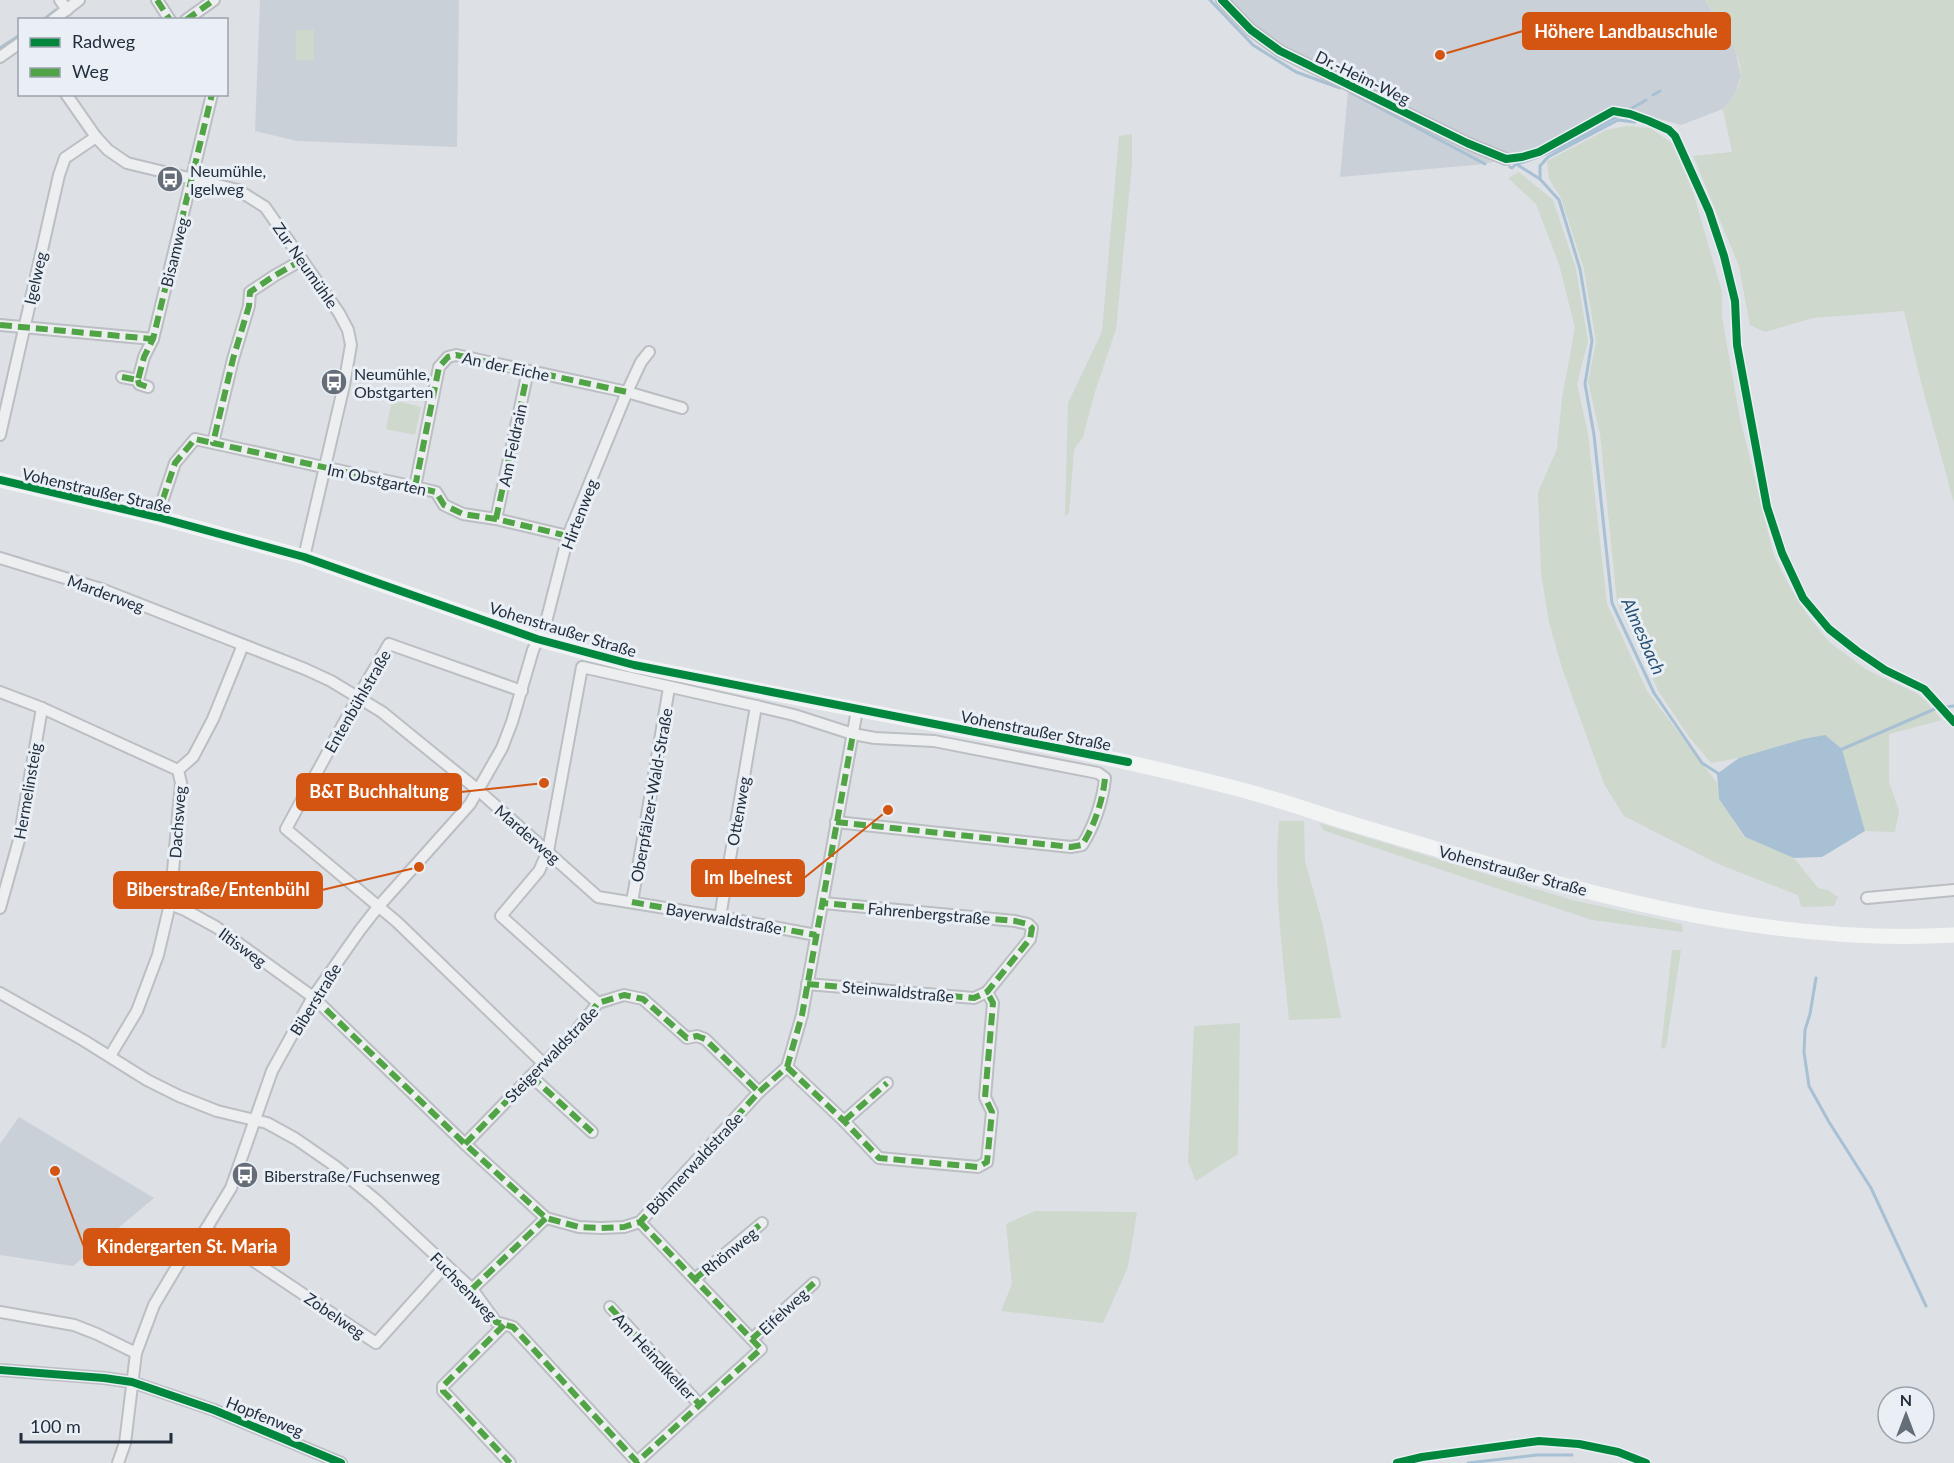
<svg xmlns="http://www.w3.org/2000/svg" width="1954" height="1463" viewBox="0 0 1954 1463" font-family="Lato,sans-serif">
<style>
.built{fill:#cad0d8}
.green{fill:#ced8cd}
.water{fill:#a8c0d3}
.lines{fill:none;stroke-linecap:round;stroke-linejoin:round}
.stream{stroke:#a8c0d3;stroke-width:3}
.street-casing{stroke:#bbbec2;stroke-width:14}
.street{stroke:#edeef0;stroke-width:10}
.secondary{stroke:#f2f4f4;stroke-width:15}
.quiet{stroke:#50a446;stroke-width:6;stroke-dasharray:12 6;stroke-linecap:butt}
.cycleway-casing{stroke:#e9eff5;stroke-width:11}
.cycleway{stroke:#00873e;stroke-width:8}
.labels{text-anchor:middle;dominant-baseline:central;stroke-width:6;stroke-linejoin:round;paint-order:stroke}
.street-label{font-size:16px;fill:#232f3e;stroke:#e9eff5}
.poi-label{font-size:16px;fill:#232f3e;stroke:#e9eff5;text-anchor:start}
.water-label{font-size:18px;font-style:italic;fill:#295276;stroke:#e9eff5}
.leader{fill:none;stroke:#d45511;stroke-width:2}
.callout-dot{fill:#d45511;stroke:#e9eff5;stroke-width:2}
.callout{fill:#d45511;stroke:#d45511;stroke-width:2}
.callout-label{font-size:18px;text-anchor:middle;font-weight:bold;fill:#fff}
</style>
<rect width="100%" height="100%" fill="#dde0e4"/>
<g class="built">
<polygon points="260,0 459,0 457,147 297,141 255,131"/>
<polygon points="1228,0 1705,0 1735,50 1741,76 1734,97 1723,109 1681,125 1612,106 1533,151 1485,164 1340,177 1349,81 1263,35"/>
<polygon points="19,1117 154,1198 73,1266 0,1255 0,1144"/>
</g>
<g class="green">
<path d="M1705,0H1954V503L1921,382L1904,311L1813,318L1765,332L1750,325L1739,266L1693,156L1732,152L1723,109C1731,100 1740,89 1741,76C1743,55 1716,18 1705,0Z"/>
<rect x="296" y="30" width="18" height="30"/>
<polygon points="1627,126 1650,128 1672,143 1693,192 1722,292 1722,317 1732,374 1739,414 1763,512 1774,556 1791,589 1806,613 1829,642 1867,670 1916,693 1925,700 1942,720 1889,734 1889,782 1899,811 1895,832 1865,831 1842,749 1739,758 1711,763 1690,738 1659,692 1617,602 1600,434 1588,382 1596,342 1584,269 1561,198 1549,179 1547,161 1606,130"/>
<polygon points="1132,134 1132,164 1116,329 1094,395 1083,437 1074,449 1069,513 1065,516 1068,403 1102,332 1119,136"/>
<polygon points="1519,172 1553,200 1576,269 1588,341 1577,384 1588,434 1607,604 1647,691 1717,783 1719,799 1744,837 1794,858 1818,888 1828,890 1838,897 1834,906 1801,907 1798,895 1718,864 1624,816 1604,784 1562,668 1549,622 1541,572 1538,492 1557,449 1562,398 1575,328 1559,264 1536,204 1508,178"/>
<polygon points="392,400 421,407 415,435 386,429"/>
<path d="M1279,821H1304L1305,861L1322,922L1341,1018L1289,1020C1283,954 1273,887 1279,821Z"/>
<polygon points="1319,823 1572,900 1682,924 1683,932 1592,920 1325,831"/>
<polygon points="1672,950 1681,950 1666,1047 1661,1049"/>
<polygon points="1240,1023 1238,1154 1196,1181 1188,1162 1194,1026"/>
<polygon points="1035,1211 1137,1212 1128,1267 1103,1323 1001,1311 1012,1284 1006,1224"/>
</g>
<polygon class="water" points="1825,735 1842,749 1865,831 1822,857 1794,858 1745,837 1719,799 1717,774 1739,758 1803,739"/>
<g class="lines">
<g class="stream">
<polyline points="1210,0 1253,45 1296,72 1340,88"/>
<polyline points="69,1 70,0"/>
<polyline points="43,20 56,10"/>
<polyline points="0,48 20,35"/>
<polyline points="1350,92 1485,164"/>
<polyline points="1653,95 1660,91"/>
<path d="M1517,164C1562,151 1606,123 1646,100"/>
<polyline points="1510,167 1512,168 1516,164 1540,179 1559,200 1580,269 1592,341 1585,384 1594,435 1612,603 1654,693 1702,763 1719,774"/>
<polyline points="1540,179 1540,166 1548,157 1618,120 1635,122"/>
<polyline points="1840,750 1937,708 1954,706"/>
<polyline points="1816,978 1810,1014 1805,1030 1804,1052 1809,1086 1829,1122 1871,1188 1926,1306"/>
<polyline points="1468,1463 1537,1455 1572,1455"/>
</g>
<defs>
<g id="street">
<polyline points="60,0 67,10"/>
<polyline points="157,0 170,20"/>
<polyline points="1222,0 1251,30 1280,51 1467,143 1506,159"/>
<polyline points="53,20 79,0"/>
<polyline points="186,20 214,0"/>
<polyline points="0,57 20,43"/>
<polyline points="66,94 96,137 108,150 127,163 238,190 265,207 339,313 348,330 351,345 344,385 304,557"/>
<polyline points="302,260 274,276 250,292 249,306 233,359 213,443 415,487 436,492 444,505 463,514 496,519 568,536"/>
<polyline points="0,325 153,339"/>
<polyline points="122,377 138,380 144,357 153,339 212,94"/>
<polyline points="138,380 139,384 148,387"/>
<polyline points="0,435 59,175 65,158 96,137"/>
<polyline points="415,487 439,367 448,357 456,355 627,392 682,408"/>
<polyline points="157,517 175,463 195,439 213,443"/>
<polyline points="496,519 528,371"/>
<polyline points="0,558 101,589 305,669 331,681 382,712 478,790 598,897 720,917 816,935"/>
<polyline points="522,691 389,644 358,697 286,829 397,922 543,1063"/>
<polyline points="0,692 42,708 178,770 181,783 170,904 158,955 137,1011 110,1056"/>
<polyline points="178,770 193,757 213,719 243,645"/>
<polyline points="1867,898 1954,890"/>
<polyline points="632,902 669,688"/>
<polyline points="170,904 185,910 216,927 313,997 465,1144 546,1218 579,1227 601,1228 624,1227 640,1222 759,1092 787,1067 802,1015 857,710"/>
<polyline points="0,908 19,840 42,708"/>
<polyline points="720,917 756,706"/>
<polyline points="807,984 974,998 987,992 1030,939 1032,928 1028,924 1015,921 823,903"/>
<polyline points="0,993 83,1040 147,1080 179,1096 217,1111 267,1123 296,1139 335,1166 376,1200 472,1289 496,1322 513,1327 637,1462 761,1349 640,1222"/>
<path d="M598,1003L501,916L539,871L548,851L582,667L756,706L794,715L853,734L875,738L934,741L1098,773L1105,778C1103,800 1094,827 1082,845L1071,847L836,822"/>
<polyline points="787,1067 844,1121 879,1158 978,1167 987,1162 992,1112 985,1097 993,1003 987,992"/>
<polyline points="531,1076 592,1132"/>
<polyline points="844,1121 887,1083"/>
<polyline points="465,1144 531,1076 573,1035 598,1003 624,995 643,999 687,1038 697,1036 705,1039 759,1092"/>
<polyline points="206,1229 376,1343 446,1265"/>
<polyline points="695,1279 762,1223"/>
<polyline points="472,1289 546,1218"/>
<polyline points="610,1307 700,1405"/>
<polyline points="0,1312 74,1325 97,1334 136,1353"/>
<polyline points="504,1325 443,1386 443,1391 447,1395 510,1463"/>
<polyline points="752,1339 814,1283"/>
<polyline points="0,1370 104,1378 132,1382 214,1410 341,1463"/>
<polyline points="118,1463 125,1443 136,1353 154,1305 179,1263 206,1229 231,1188 272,1071 313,997 360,930 378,907 470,804 502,748 512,722 533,650 546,622 568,536 627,392 641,362 649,352"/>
</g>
</defs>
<use href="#street" class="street-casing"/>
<use href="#street" class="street"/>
<path class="secondary" d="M0,480L157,517L304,557L537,639L634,665C709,680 785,696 860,710C990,735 1119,757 1246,791C1283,801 1319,814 1356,825C1550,883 1750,947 1954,935"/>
<g class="quiet">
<polyline points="157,0 170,20"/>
<polyline points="186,20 214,0"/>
<polyline points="302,260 274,276 250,292 249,306 233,359 213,443 415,487 436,492 444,505 463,514 496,519 568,536"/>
<polyline points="0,325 153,339"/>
<polyline points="122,377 138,380 144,357 153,339 212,94"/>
<polyline points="138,380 139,384 148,387"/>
<polyline points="415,487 439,367 448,357 456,355 627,392"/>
<polyline points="157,517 175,463 195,439 213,443"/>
<polyline points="496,519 528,371"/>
<path d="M836,822L1071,847L1082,845C1094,827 1103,800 1105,778"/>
<polyline points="632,902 816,935"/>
<polyline points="807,984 974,998 987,992 1030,939 1032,928 1028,924 1015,921 823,903"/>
<polyline points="313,997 465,1144 546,1218 579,1227 601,1228 624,1227 640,1222 759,1092 787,1067 802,1015 853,734"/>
<polyline points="787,1067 844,1121 879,1158 978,1167 987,1162 992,1112 985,1097 993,1003 987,992"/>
<polyline points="531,1076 592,1132"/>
<polyline points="844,1121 887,1083"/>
<polyline points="465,1144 531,1076 573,1035 598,1003 624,995 643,999 687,1038 697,1036 705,1039 759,1092"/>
<polyline points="695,1279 762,1223"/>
<polyline points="472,1289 546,1218"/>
<polyline points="481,1302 496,1322 513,1327 637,1462 761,1349 640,1222"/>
<polyline points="610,1307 700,1405"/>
<polyline points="504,1325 443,1386 443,1391 447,1395 510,1463"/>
<polyline points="752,1339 814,1283"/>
</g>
<defs>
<g id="cycleway">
<polyline points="1222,0 1251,30 1280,51 1467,143 1506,159 1522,157 1539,152 1613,111 1630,114 1649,121 1669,130 1675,136 1709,211 1724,256 1735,301 1737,345 1767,507 1782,553 1803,598 1829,629 1857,651 1885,670 1924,689 1954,722"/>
<polyline points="0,480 157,517 304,557 537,639 634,665 1128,762"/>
<polyline points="0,1370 104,1378 132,1382 214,1410 341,1463"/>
<polyline points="1397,1463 1422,1457 1539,1441 1579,1444 1618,1452 1646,1463"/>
</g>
</defs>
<use href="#cycleway" class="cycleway-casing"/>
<use href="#cycleway" class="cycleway"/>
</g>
<defs>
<symbol id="bus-disc" viewBox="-11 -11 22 22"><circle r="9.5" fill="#646d78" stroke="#e9eff5"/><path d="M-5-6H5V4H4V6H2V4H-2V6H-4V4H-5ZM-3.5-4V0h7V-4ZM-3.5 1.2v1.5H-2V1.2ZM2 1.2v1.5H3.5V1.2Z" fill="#fff"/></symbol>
</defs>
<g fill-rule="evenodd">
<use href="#bus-disc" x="155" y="164" width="30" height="30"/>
<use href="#bus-disc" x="319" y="367" width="30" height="30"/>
<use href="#bus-disc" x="230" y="1160" width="30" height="30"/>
</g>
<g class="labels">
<g class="street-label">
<text transform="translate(1363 77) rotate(26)">Dr.-Heim-Weg</text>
<text transform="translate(174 252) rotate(-76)">Bisamweg</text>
<text transform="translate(306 265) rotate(55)">Zur Neumühle</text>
<text transform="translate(35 278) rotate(-77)">Igelweg</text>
<text transform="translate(506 366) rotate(12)">An der Eiche</text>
<text transform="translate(512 445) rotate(-78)">Am Feldrain</text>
<text transform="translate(377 479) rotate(12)">Im Obstgarten</text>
<text transform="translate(97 490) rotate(13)">Vohenstraußer Straße</text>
<text transform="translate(579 514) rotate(-69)">Hirtenweg</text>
<text transform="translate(106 593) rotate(20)">Marderweg</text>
<text transform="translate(563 629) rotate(17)">Vohenstraußer Straße</text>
<text transform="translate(357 701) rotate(-60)">Entenbühlstraße</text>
<text transform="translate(1036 730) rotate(11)">Vohenstraußer Straße</text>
<text transform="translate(27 791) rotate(-80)">Hermelinsteig</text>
<text transform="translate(651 795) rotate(-80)">Oberpfälzer-Wald-Straße</text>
<text transform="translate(738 811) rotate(-80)">Ottenweg</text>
<text transform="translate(177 822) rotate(-86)">Dachsweg</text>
<text transform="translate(528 834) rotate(41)">Marderweg</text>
<text transform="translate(1513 870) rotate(15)">Vohenstraußer Straße</text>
<text transform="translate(929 913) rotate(5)">Fahrenbergstraße</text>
<text transform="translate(724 918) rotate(10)">Bayerwaldstraße</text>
<text transform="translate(243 947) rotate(36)">Iltisweg</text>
<text transform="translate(898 991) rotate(5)">Steinwaldstraße</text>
<text transform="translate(315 999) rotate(-58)">Biberstraße</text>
<text transform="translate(551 1054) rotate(-46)">Steigerwaldstraße</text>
<text transform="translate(694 1163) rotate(-47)">Böhmerwaldstraße</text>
<text transform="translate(729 1251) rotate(-39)">Rhönweg</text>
<text transform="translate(464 1286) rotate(46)">Fuchsenweg</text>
<text transform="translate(783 1311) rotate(-43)">Eifelweg</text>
<text transform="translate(335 1315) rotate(34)">Zobelweg</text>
<text transform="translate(655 1356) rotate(47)">Am Heindlkeller</text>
<text transform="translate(265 1416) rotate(22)">Hopfenweg</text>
</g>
<g class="poi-label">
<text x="190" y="170">Neumühle,<tspan x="190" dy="18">Igelweg</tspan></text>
<text x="354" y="373">Neumühle,<tspan x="354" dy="18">Obstgarten</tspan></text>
<text x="264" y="1175">Biberstraße/Fuchsenweg</text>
</g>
<g class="water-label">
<text transform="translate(1644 636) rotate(66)">Almesbach</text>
</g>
</g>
<path class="leader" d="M1440 55L1523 31M544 783L461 792M888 810L804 878M419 867L322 890M55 1171L84 1247"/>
<g class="callout-dot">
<circle cx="1440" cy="55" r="6"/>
<circle cx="544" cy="783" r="6"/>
<circle cx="888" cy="810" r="6"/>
<circle cx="419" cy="867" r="6"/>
<circle cx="55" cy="1171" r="6"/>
</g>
<g class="callout">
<rect x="1523" y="13" width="207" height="36" rx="6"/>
<rect x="297" y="774" width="164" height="36" rx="6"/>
<rect x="692" y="860" width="112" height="36" rx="6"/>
<rect x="114" y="872" width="208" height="36" rx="6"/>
<rect x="84" y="1229" width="205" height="36" rx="6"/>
</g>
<g class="callout-label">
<text x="1626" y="38">Höhere Landbauschule</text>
<text x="379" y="798">B&amp;T Buchhaltung</text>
<text x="748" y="884">Im Ibelnest</text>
<text x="218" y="896">Biberstraße/Entenbühl</text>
<text x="187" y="1253">Kindergarten St. Maria</text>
</g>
<rect x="18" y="18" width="210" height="78" fill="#e9eff5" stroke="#9aa2ac" stroke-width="1.5"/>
<rect x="30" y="38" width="30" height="9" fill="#00873e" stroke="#9aa2ac" stroke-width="1.5"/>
<text x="72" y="48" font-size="18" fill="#232f3e">Radweg</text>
<rect x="30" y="68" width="30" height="9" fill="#50a446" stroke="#9aa2ac" stroke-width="1.5"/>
<text x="72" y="78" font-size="18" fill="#232f3e">Weg</text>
<g transform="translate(1906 1415)"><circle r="28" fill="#e9eff5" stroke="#9aa2ac" stroke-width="1.5"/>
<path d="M0-4.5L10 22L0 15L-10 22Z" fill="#646d78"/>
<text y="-9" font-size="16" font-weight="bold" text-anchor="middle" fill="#232f3e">N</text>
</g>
<path d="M21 1433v9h150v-9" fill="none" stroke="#232f3e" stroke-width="3"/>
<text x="30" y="1433" font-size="18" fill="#232f3e" stroke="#e9eff5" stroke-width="4.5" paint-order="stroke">100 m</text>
</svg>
